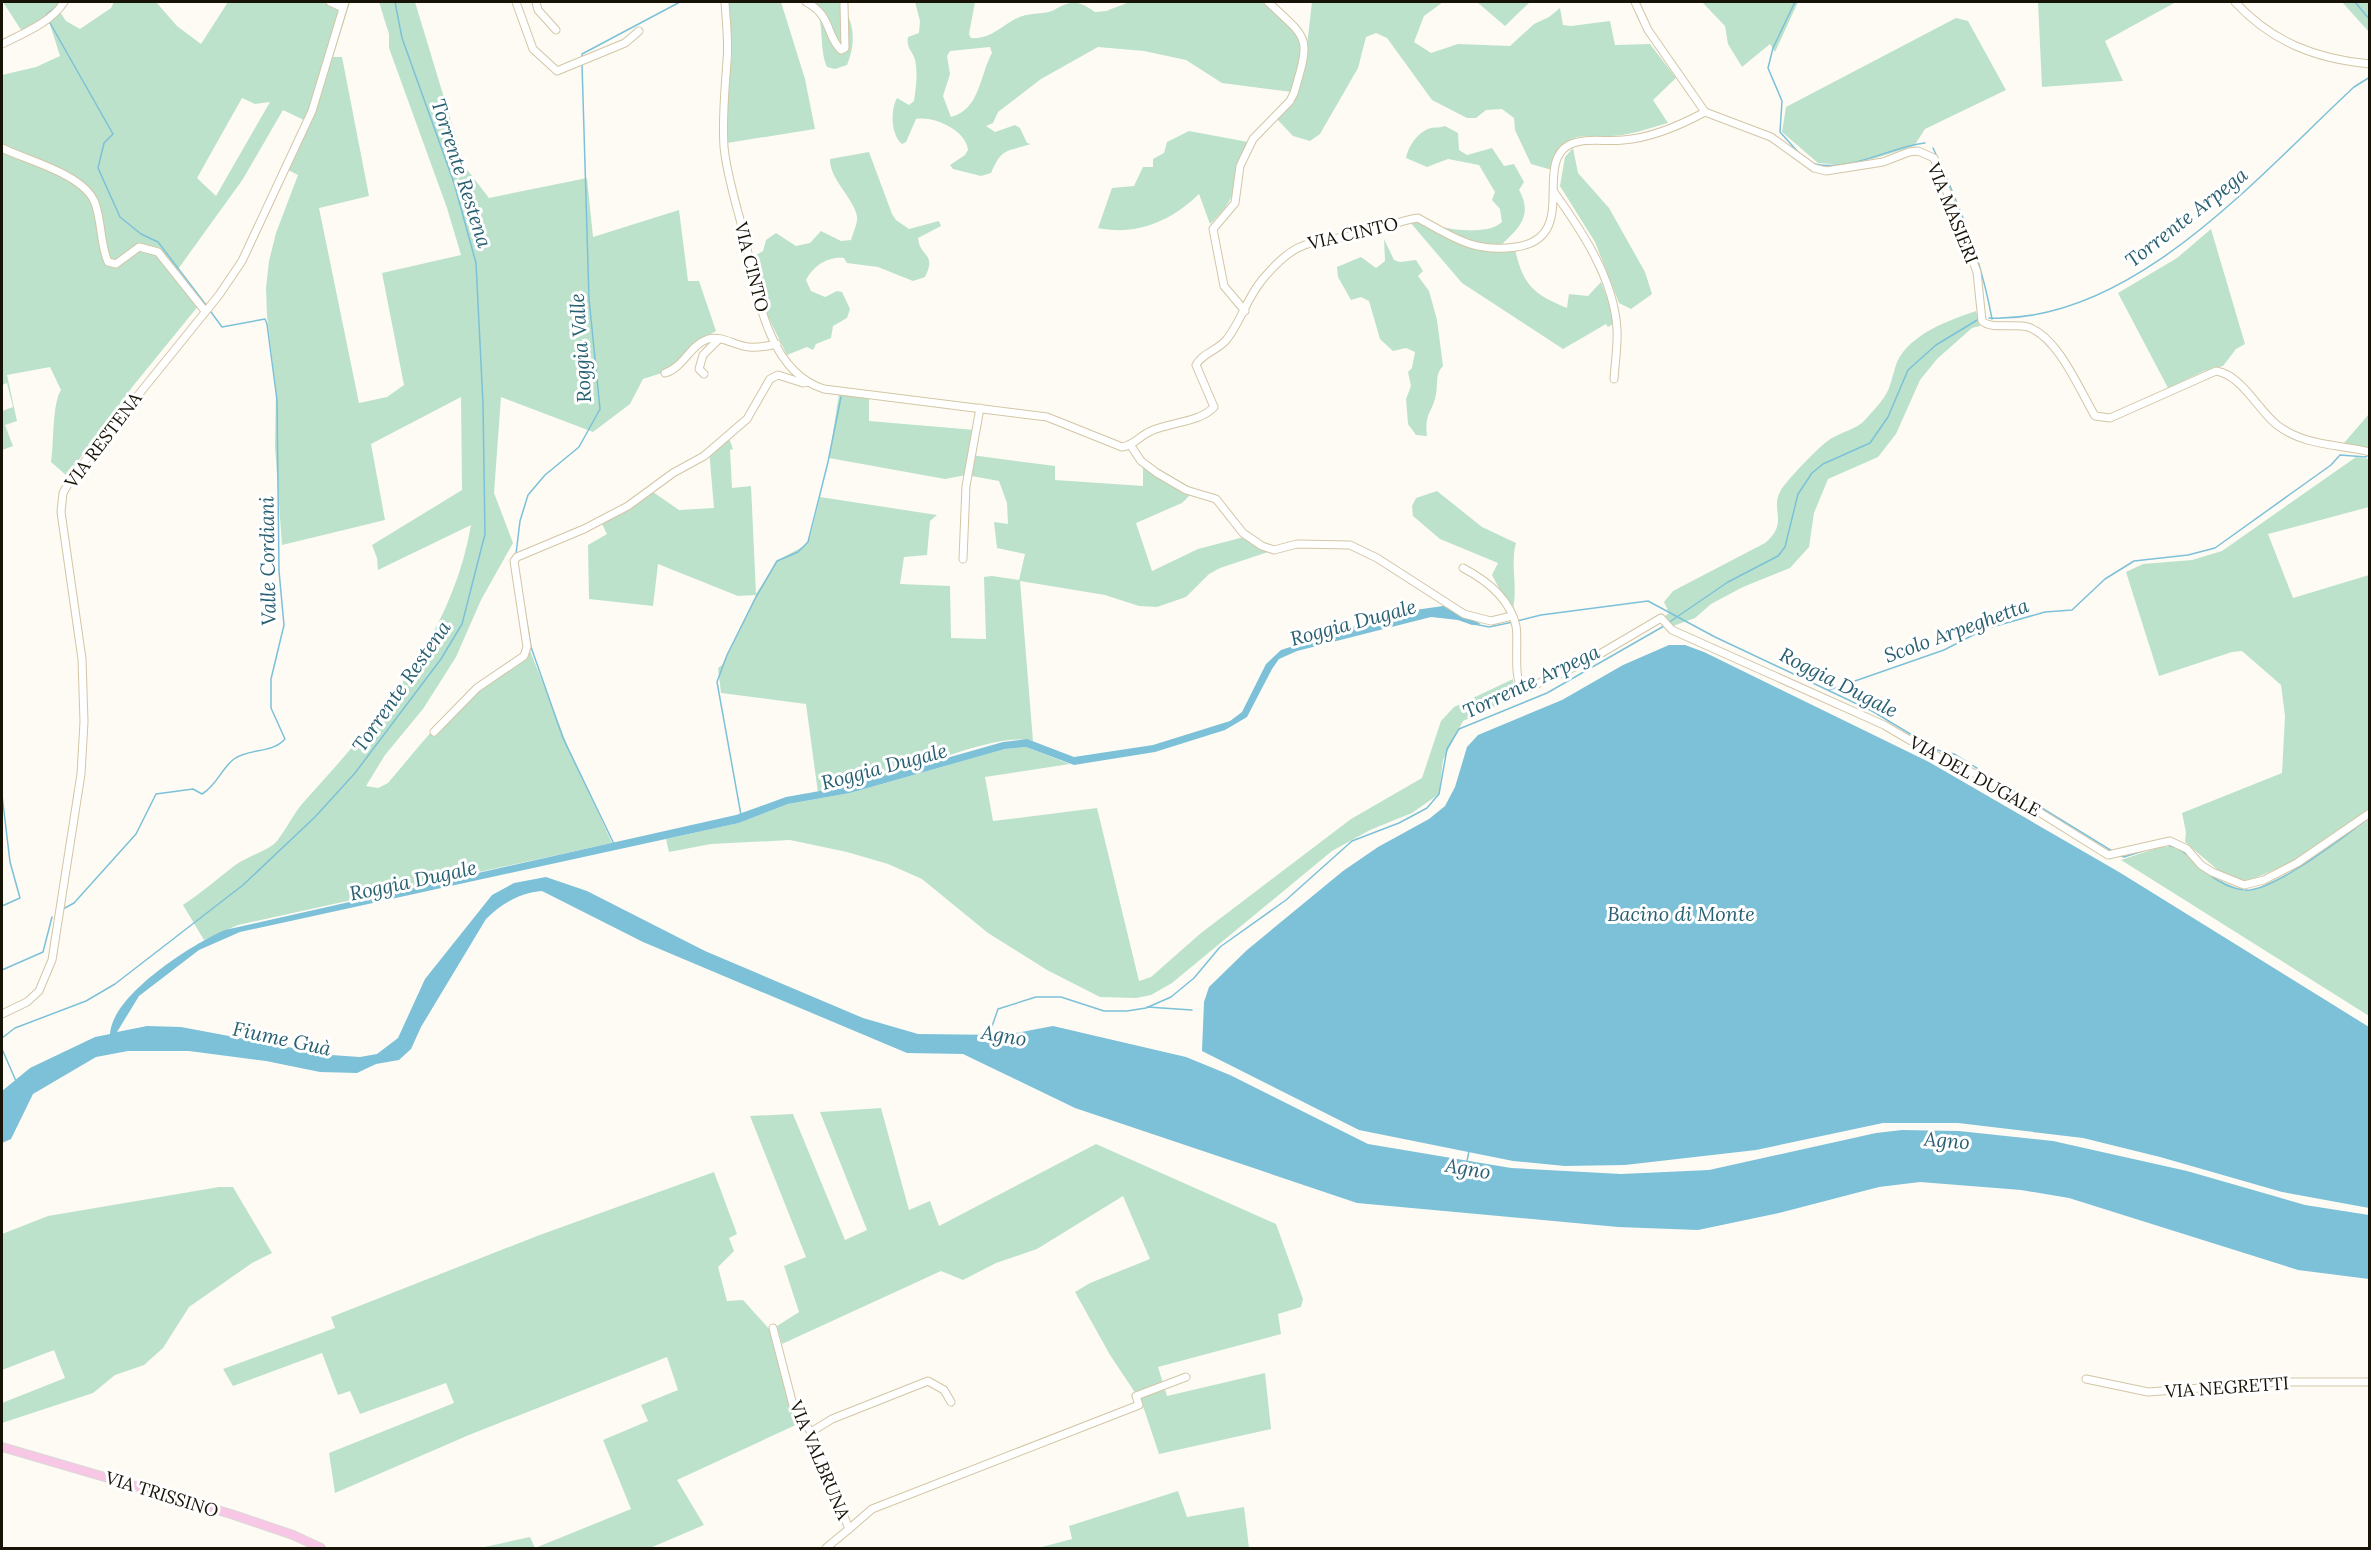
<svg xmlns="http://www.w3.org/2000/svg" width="2371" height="1550" viewBox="0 0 2371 1550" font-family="Lora,serif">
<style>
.green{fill:#bce2cc;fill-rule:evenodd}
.water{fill:#7cc1d8}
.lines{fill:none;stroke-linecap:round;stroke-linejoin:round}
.stream{stroke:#7cc1d8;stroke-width:1.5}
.minor-casing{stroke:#d3c6a5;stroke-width:9}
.major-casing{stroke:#dad9d7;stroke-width:10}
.minor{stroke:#fff;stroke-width:7}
.major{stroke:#f8c7e6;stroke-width:8}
.labels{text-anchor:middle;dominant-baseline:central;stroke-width:6;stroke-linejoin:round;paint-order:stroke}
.street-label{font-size:18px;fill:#181307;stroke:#fff}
.water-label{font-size:20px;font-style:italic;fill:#286071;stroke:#fff}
</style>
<rect width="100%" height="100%" fill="#fefbf5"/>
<g class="green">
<path d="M3,2H68L60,12L66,21L80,29L111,8L114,2H156L177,26L201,44L228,2H350L333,57H342L369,196L319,208L359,403L387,397L404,385L382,273L461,255L447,208L389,48V34L379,2H415L465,167L489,198L587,178L593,237L679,210L688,281H699L716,331L700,340L671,370L643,379L630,404L593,432L501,397L494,493L513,543L481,600L456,657L423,709L385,755L366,786L378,788L388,783C416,750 444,715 476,685C493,670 514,665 529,648L570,752L612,843L238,925L204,940L183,905C201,893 217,879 234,866C246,857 262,853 274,844C280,840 294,813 302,804C376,722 452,637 471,525L378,570L377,558L372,545L462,490L461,397L371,444L385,520L282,545L275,447L276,390L267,316L266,288L269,261L276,233L298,175L288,170L310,123L283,110L243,179L176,272L199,305L133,386L67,476L51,462C54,443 52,404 61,390L50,367L7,375L17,421L5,425L13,446L2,450V411L13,407L7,383L2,385V75L36,67L60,56L48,18L23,33ZM242,98L255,104L270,102L216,196L197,178Z"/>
<polygon points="729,2 781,2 805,79 815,129 727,143 727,91 732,55"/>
<path d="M813,2H840C854,21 857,41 847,65L835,69L827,67C818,46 826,23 813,2Z"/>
<path d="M915,2H975L969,34L971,38C994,40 1005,20 1026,15C1035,13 1046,14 1054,10C1072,0 1078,0 1095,12L1106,11L1130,2H1266L1304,34L1300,68L1292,92L1222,83L1186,60L1144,51L1098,47L1041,79L998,112L993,123L986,126L995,132L1015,125L1020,128L1027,143L1031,144C1005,152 1002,148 991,173L981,176L953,169L950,165L965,155L968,150C966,130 934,116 916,119L906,142L902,144C891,135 890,110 897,98L909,105L914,101C916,87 918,73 915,60C913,51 906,49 908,37L919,33L920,21ZM990,47L992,53C980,74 980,110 951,117L943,96L950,74L947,56L950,51Z"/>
<path d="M1312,2H1443L1424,16L1414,42L1431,53L1458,44L1510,46L1534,24L1549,17L1560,8L1563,25L1571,26L1610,21L1615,45L1650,44L1676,78L1653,100L1668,123C1653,127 1637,133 1622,135C1586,140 1564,124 1552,170L1531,164L1515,130L1514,118L1502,109L1486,110L1476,118H1467L1432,100L1387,38L1376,33L1366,37L1358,68L1320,134L1310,141L1293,136L1276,118C1306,88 1307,42 1312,2Z"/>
<polygon points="1477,2 1530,2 1505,26"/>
<polygon points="1702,2 1798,2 1775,52 1770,44 1742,67 1728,44 1725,26"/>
<polygon points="2038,2 2176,2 2105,41 2123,81 2042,87"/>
<polygon points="2342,2 2369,2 2369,32"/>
<polygon points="1956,18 1968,21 2006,90 1925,129 1914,146 1876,158 1845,165 1818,163 1782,132 1786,107"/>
<path d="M1445,126L1458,133L1459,150L1467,155L1492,148L1504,166L1514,164L1524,182L1519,190C1535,218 1515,231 1497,249H1515C1523,285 1533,294 1567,308L1569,294L1588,296L1601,282L1612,311L1613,324L1608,327L1606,324L1563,349L1462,283L1409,221L1419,219C1436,229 1487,237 1502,222L1500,209L1492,200L1495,192L1479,165L1448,159L1427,167L1406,158C1408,147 1418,131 1431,128C1436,127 1440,128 1445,126Z"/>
<path d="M1189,131L1248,142C1239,177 1238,199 1210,224L1199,194C1171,221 1137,236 1098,228L1112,188L1134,186L1143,167H1153V159L1164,153L1167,142Z"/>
<polygon points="1573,148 1578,173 1609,208 1645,272 1652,294 1631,309 1619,303 1595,242 1560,186 1565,157"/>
<path d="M869,152L892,214L896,220L909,229L939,221L941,226L918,238C920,258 937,252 925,277L913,281L878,267L847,263L844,258C828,256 813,266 806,280L811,291L825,297L837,291L842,292L850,309L847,318L833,326L831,338L816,344L813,350L807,347L787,355L763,307L753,257L763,251L766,240L776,233L796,246L810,243L821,231L841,241L851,240C853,233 858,223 857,216C853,197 829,178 830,159Z"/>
<polygon points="2211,229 2245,344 2236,349 2223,366 2204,371 2168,388 2118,293 2177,258"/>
<path d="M1384,239L1394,260L1400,262L1416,260L1423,271L1418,276L1429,291L1437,320L1443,366C1435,374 1438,383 1436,394C1433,412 1424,413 1427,436L1416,435L1408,424L1406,399L1411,386L1408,372L1412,368L1415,352L1406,348L1393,351L1380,339L1369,301L1361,297L1351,300L1338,277L1337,267L1361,257L1376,268L1385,261Z"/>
<path d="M1976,311L1980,326L1972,328L1937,359L1920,380L1896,434L1878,457L1828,479L1814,513L1809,547L1790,568L1743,587L1711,604L1695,618L1673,626L1665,616L1669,613L1664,602L1673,591L1765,543C1790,522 1769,510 1781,490C1787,480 1822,443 1832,438C1842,432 1856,429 1864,421C1872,412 1885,399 1889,388C1892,380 1894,370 1897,362C1911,333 1950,320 1976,311Z"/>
<path d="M839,394L869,396V421L975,430L971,455L1055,466V480L1143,486V469L1131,448L1154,466L1195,490L1182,503L1136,523L1152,571L1198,549L1244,537L1268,552L1220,568L1209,574L1186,597L1157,607L1139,606L1105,595L1020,581L1033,741C1001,732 928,764 895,774C869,782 844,787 818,793L806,704L721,693L718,668L722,665L756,595L738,596L658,564L653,606L589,599L588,545L607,534L602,524L653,492L679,510L714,508L709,450L729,438L733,449L730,450L732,488L751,486L756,594L778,560L804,546L810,538L820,497L937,515L930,521L927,555L904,557L900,584L950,586L951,638L986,639L984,577L992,576L1019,580L1025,554L997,548L994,522L1008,524L1007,503L999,481L966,475L945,479L829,458Z"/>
<polygon points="2369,414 2369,448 2344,443"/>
<polygon points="2356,457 2369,459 2369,507 2268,534 2293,598 2369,575 2369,809 2292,862 2246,882 2219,871 2185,842 2186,832 2182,813 2282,773 2285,716 2281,685 2242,651 2232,652 2159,676 2126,572 2143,564 2192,560 2222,551"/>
<path d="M1437,491L1482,527L1516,543C1510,564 1518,586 1513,608L1509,607L1492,575L1498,563L1440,539L1413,516L1412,506L1416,498Z"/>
<polygon points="1513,679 1514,690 1519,695 1463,721 1443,760 1439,794 1412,813 1370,830 1332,851 1172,983 1151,995 1136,998 1100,997 1047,970 988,933 922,879 888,864 847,852 790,840 711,844 669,852 666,839 739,823 788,804 850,793 1005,749 1026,747 1070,764 985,777 993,821 1097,808 1139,981 1151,977 1201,933 1351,819 1422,778 1441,721 1454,707"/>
<polygon points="2369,820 2369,1016 2121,860 2160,847 2176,847 2214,878 2244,891 2253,890 2296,870"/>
<polygon points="881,1108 909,1210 930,1201 939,1226 1096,1144 1276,1224 1303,1299 1301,1307 1278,1314 1281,1334 1158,1367 1167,1396 1265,1373 1271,1429 1159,1454 1142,1403 1110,1355 1075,1292 1090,1283 1150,1259 1123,1196 1037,1249 996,1263 963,1280 941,1271 782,1344 777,1326 799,1312 784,1266 806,1257 750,1116 793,1114 845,1240 867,1230 820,1112"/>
<polygon points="714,1172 737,1234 729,1238 734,1251 718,1267 727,1301 743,1300 770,1330 792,1410 800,1423 677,1480 704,1525 650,1548 480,1548 530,1537 535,1548 631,1509 603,1440 648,1421 641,1405 678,1390 667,1357 469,1435 335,1493 329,1453 454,1403 446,1383 360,1414 350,1391 338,1395 322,1353 233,1386 223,1369 335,1328 331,1317 537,1236"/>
<polygon points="219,1187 233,1187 272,1253 252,1263 189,1307 163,1348 144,1365 115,1375 93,1393 2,1423 2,1403 65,1378 54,1350 2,1370 2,1234 48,1216"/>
<polygon points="1178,1491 1187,1517 1244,1507 1249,1548 1038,1548 1072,1539 1069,1526"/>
</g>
<g class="water">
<path d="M1443,606L1481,624L1472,625L1458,620L1431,617L1297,651L1279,659L1272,669L1247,717L1225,730L1155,752L1074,765L1026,747L1005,749L850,793L788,804L739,823L240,932L199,950L139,996L117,1032L147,1026L181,1027L331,1055L360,1057L377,1054L398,1038L425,979L492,895L514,883L546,877L587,891L705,951L863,1018L918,1034L1005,1035L1053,1026L1186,1057L1230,1075L1368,1144L1511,1168L1621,1174L1709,1170L1876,1133L1902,1130L1959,1131L2053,1141L2187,1171L2305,1205L2369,1215V1279L2298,1270L2069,1198L2021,1190L1920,1182L1879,1187L1779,1213L1698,1230L1618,1227L1357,1203L1075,1108L963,1054L907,1053L643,942L542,891C520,893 502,903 486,919L421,1027L411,1049L399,1060L376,1064L357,1073L320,1072L266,1061L189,1051H128L96,1057L33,1094L11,1139L2,1143V1091L30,1068L95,1037L110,1034C112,995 192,944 225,930L736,815L786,797L848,786L1003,742L1027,739L1074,757L1153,745L1230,721L1242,712L1266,664L1281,650L1394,613Z"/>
<polygon points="1669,645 1685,645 1704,652 1929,762 2119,872 2369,1027 2369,1208 2282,1192 2160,1157 2083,1138 1958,1123 1883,1123 1756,1150 1625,1165 1565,1166 1513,1161 1359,1130 1202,1051 1204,1002 1209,987 1247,950 1343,871 1378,847 1429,819 1445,806 1455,787 1467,747 1478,735 1562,700 1623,665"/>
</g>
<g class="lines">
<g class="stream">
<polyline points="1795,2 1773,48 1768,68 1782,101 1780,132 1799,153"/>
<polyline points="2355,2 2370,20"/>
<polyline points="47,14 57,6"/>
<polyline points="50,23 113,134 104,143 98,168 120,217 141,234 158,242 206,305"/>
<polyline points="582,59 582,54 680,2"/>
<path d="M1933,148C1959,204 1981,258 1992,319"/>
<path d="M1815,164C1852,172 1889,147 1925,143"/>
<path d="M1989,318C2132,324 2257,177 2354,87L2370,77"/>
<polyline points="516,554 520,521 528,495 545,475 579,447 600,409 589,299 582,64"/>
<polyline points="522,594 531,647 563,738 614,844"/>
<polyline points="1517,621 1541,615 1648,601 1715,637 1872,711 1937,750 1954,754 2112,851"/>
<polyline points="1668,623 1728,582 1778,556 1785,547 1798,494 1812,473 1823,464 1870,443 1888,417 1908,370 1936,345 1979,319"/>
<polyline points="1474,624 1489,627 1513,622"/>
<polyline points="1829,690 1944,650 1985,629 2045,612 2072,610 2105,579 2134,561 2188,555 2215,548 2331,465 2340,455 2366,457 2369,454"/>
<polyline points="2,795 10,862 20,898 2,906"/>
<polyline points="741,815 717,682 727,655 756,597 777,561 798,552 808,542 828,462 841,397"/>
<polyline points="2165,845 2175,847"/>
<path d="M2179,849C2194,858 2203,873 2219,881C2227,886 2240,891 2250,890C2281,886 2342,837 2370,818"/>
<polyline points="2119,855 2124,857 2149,849"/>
<path d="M63,909L74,903L136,834L156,794L193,789L202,794C217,785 221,769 234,759C248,748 272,754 285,739L271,708V679L284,625L279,571L277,400L267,324L265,319L222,327L211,312"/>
<polyline points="2,970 43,952 52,917"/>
<polyline points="1147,1007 1192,1010"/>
<polyline points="989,1035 998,1009 1036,997 1061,997 1104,1011 1127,1011 1146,1008 1171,997 1194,978 1220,947 1286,900 1352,841 1399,823 1427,808 1439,794 1447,749 1459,729 1547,693 1664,626"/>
<polyline points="2,1038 15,1028 86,1001 115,984 243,885 315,817 355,773 441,659 462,624 485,534 483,404 476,263 454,183 402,38 395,2"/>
<polyline points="2,1049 16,1081"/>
<polyline points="1467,1161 1469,1151"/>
</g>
<defs>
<g id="minor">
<polyline points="330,2 343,8"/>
<polyline points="516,2 533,49 557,71 625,43 639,31"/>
<polyline points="536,2 538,10 556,30"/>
<path d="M725,2C726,21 729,41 727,61C725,90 722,117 724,147C727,177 737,206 744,235C756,285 765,371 824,389L1047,417L1122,447C1135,445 1139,436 1151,431C1170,422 1199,423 1214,407L1196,365C1202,353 1219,350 1227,339C1241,321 1247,298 1262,280C1300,234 1313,245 1365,233C1383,229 1400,220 1418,218C1453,237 1473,253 1516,247C1580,238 1533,164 1569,145C1585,137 1605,142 1623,140C1651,138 1681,125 1705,112"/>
<path d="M806,2C832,15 826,36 841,50L845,48L844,4"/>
<path d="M1635,2L1648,30L1705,112L1771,137L1814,168L1826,171L1883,162L1909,152L1918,151L1934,158L1977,272L1982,321C1992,330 2014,323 2028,327C2058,337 2079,389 2095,416L2110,418L2216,371C2242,375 2257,409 2277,425C2304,446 2338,444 2370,452"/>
<path d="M2235,2C2272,42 2316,59 2370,64"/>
<path d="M2,44C22,34 52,22 64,2"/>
<path d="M2,148C28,161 84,174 95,203C102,222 100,244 108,262L116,264L139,247L158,252L205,311"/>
<path d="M1554,192C1582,231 1614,279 1617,329C1618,345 1615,363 1614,379"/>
<path d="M1245,311L1224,286L1213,229L1235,203L1240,166L1253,139L1290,101L1294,93C1311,36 1309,40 1268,2"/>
<path d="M665,373C683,368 690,345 708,339C721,335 736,346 749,347C758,348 768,346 777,344"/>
<polyline points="704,374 699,369 703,355 719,339"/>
<polyline points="1131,446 1141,461 1157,473 1186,490 1216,499 1243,533 1262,546 1274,550 1297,544 1350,545 1377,558 1464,614 1491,621 1512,616"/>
<polyline points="963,559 966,486 980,408"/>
<path d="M1463,568C1486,580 1510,599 1516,626C1519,642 1512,681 1524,690L1588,661L1661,618L1672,630L1884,725L1947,762L1981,776L2108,855L2170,841L2187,849L2201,865L2212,872L2244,885L2264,880L2297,863L2370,813"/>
<polyline points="434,732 477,688 524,656 527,647 514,561 517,557 584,529 628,506 673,473 704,456 747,419 770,379 778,375 803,383 807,382"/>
<polyline points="2,1014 27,1002 39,991 52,960 81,774 84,722 82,659 61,512 63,493 72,477 219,295 242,261 312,111 345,2"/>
<polyline points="773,1328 794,1409 811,1432 849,1529 826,1548"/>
<polyline points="2086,1379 2148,1392 2280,1382 2370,1382"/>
<polyline points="811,1432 832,1419 928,1381 944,1390 951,1402"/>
<polyline points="849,1529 872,1509 1139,1405 1136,1396 1186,1377"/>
</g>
<polyline id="major" points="2,1447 231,1514 293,1535 321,1548"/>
</defs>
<use href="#minor" class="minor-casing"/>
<use href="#major" class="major-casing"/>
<use href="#minor" class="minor"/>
<use href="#major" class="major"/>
</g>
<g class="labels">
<g class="street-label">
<text transform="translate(1953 213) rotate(68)">VIA MASIERI</text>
<text transform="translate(1353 233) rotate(-13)">VIA CINTO</text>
<text transform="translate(752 267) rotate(76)">VIA CINTO</text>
<text transform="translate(103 440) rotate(-53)">VIA RESTENA</text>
<text transform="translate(1975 776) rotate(29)">VIA DEL DUGALE</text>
<text transform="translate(2227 1387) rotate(-4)">VIA NEGRETTI</text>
<text transform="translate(820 1460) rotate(67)">VIA VALBRUNA</text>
<text transform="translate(162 1494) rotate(17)">VIA TRISSINO</text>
</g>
<g class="water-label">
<text transform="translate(462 173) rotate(72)">Torrente Restena</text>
<text transform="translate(2186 217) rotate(-38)">Torrente Arpega</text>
<text transform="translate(580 348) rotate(-94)">Roggia Valle</text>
<text transform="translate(267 561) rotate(-91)">Valle Cordiani</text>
<text transform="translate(1353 622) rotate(-15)">Roggia Dugale</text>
<text transform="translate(1956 630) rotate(-20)">Scolo Arpeghetta</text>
<text transform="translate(1531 681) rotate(-25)">Torrente Arpega</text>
<text transform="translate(1839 682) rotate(27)">Roggia Dugale</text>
<text transform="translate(401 686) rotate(-55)">Torrente Restena</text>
<text transform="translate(884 766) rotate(-15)">Roggia Dugale</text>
<text transform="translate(413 880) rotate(-12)">Roggia Dugale</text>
<text x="1681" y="913">Bacino di Monte</text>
<text transform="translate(1004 1035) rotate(10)">Agno</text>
<text transform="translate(282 1038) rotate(12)">Fiume Guà</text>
<text transform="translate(1947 1140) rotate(5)">Agno</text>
<text transform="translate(1468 1168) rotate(10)">Agno</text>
</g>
</g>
<rect width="2371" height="1550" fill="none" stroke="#181307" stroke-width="6"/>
</svg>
